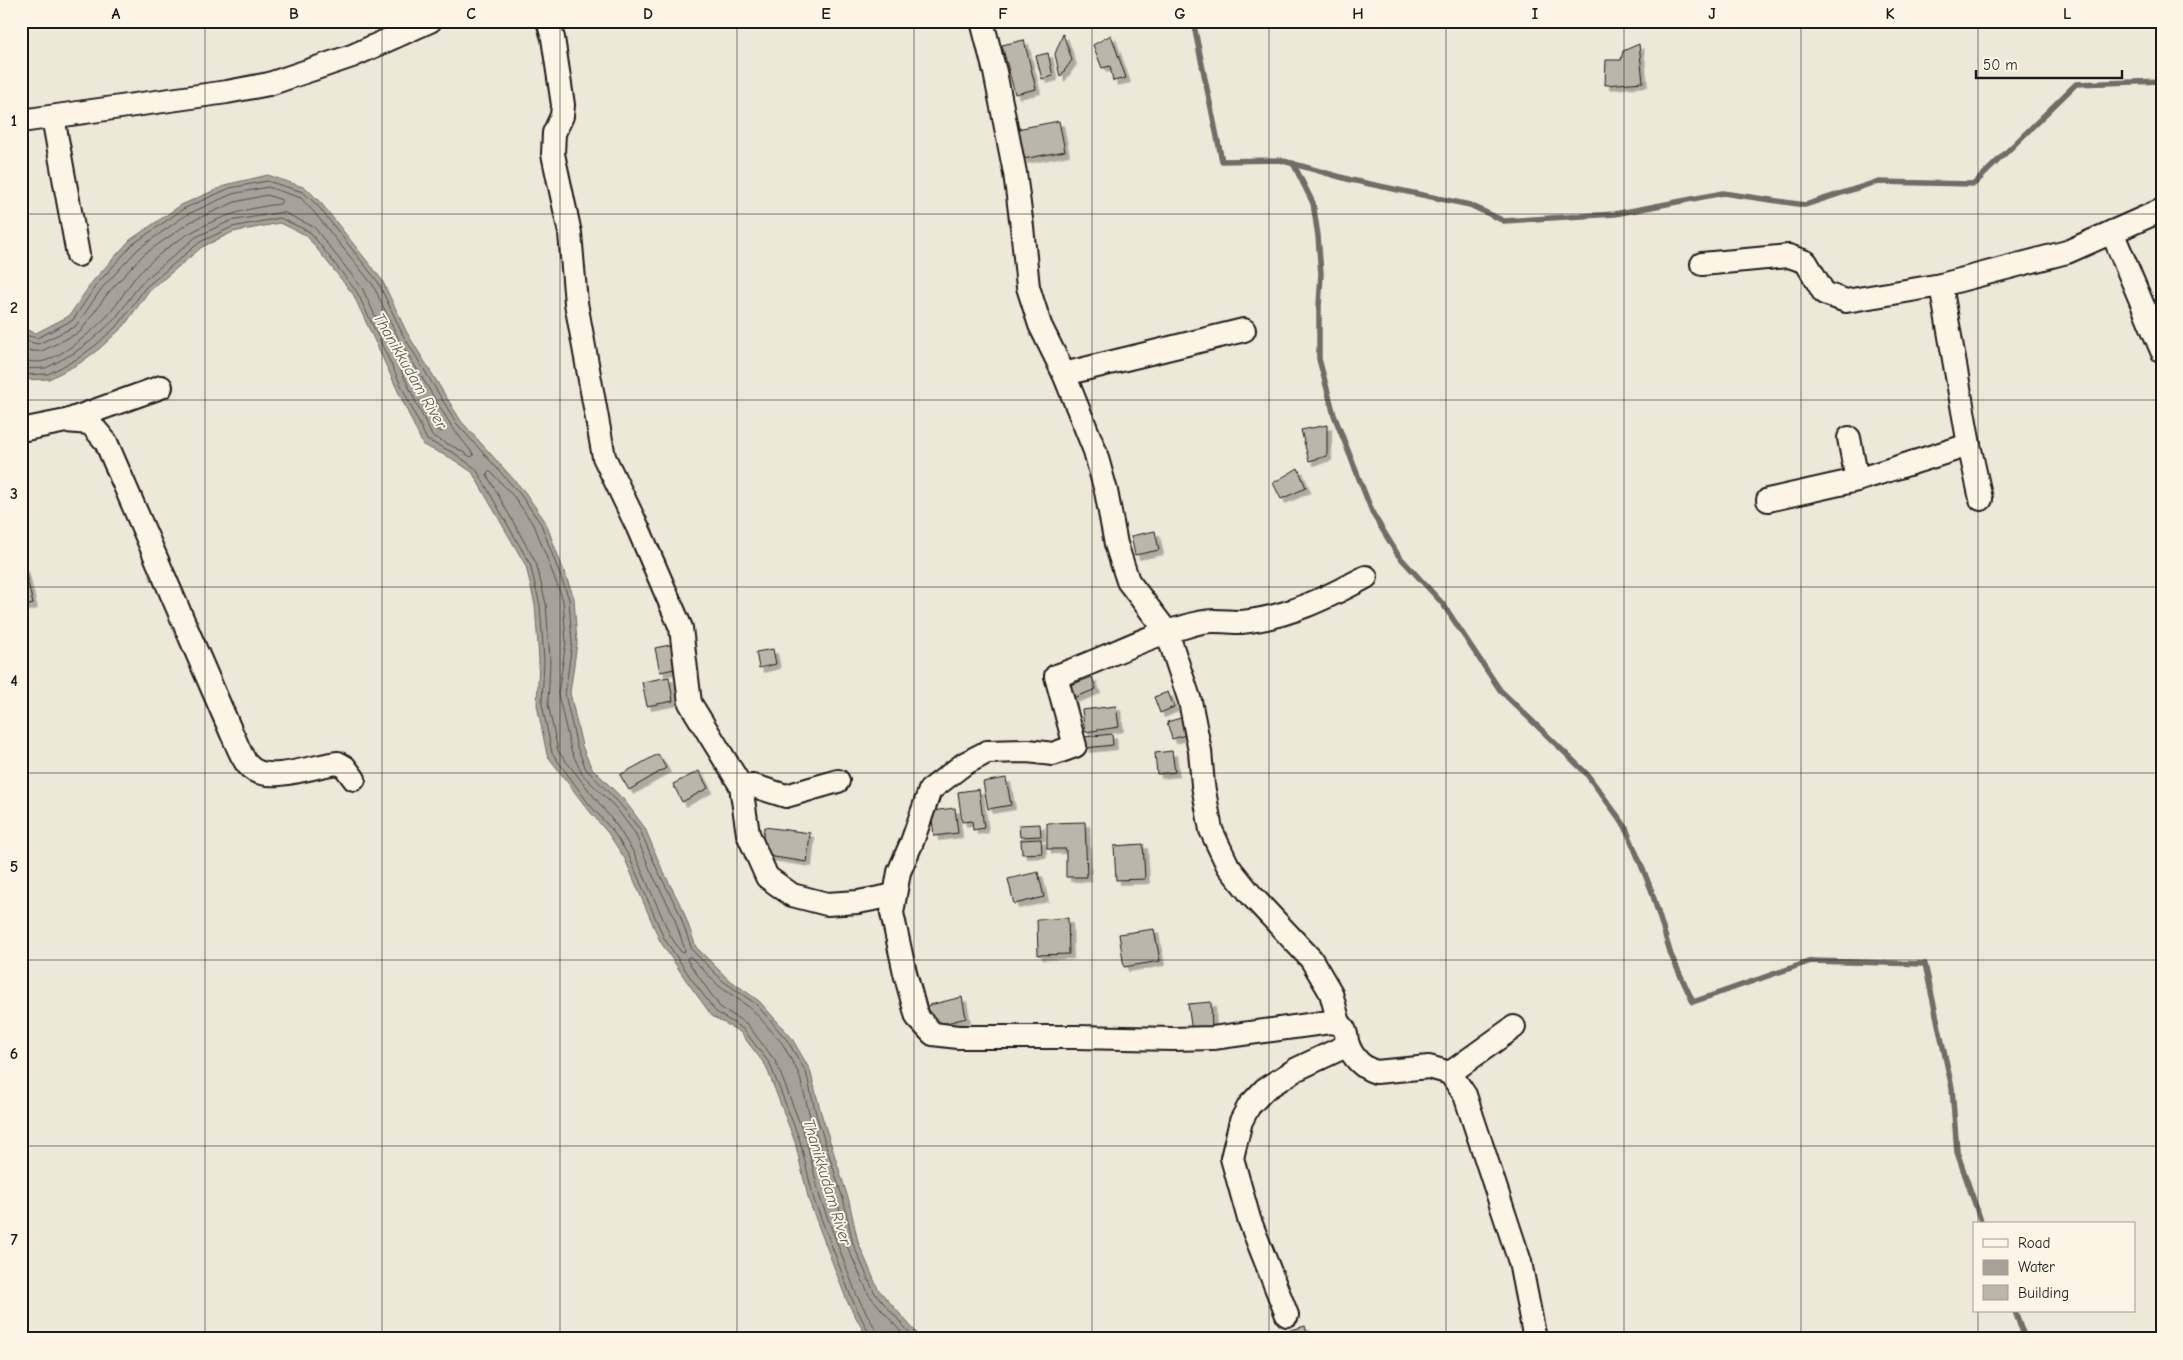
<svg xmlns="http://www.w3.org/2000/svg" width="2183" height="1360" viewBox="0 0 2183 1360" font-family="'Comic Neue',sans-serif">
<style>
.water{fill:#a7a299;stroke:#6f6c67}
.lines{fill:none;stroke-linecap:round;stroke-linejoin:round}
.shore{stroke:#54524e;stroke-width:1}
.stream{stroke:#6f6c67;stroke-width:5.5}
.building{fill:#bab6aa;stroke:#1c1c1c;filter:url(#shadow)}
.minor-casing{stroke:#1c1c1c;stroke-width:26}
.minor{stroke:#fcf5e5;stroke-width:22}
.grid{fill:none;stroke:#1c1c1c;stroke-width:1;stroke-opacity:0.55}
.labels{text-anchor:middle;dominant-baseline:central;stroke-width:4;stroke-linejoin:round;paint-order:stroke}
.water-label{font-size:16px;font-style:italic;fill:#5b5854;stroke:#fcf5e5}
.neatline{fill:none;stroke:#1c1c1c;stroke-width:2}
.grid-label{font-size:16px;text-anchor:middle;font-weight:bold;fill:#1c1c1c}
</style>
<defs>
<filter id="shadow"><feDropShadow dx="4.5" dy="4.5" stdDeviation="0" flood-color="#0004"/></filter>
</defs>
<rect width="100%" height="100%" fill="#eee8d9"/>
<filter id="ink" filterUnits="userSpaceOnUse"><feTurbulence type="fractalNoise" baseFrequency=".02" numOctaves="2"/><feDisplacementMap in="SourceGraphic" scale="10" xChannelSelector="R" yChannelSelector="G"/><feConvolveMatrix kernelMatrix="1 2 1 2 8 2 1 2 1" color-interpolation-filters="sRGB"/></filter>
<g filter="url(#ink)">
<polygon class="water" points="268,175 306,188 321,203 382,280 407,333 461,421 524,491 545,521 574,598 577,643 570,693 582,746 591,767 624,800 645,828 661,867 683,910 696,947 727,978 759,1001 791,1037 810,1070 821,1113 849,1201 858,1242 878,1289 922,1339 868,1339 847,1301 809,1201 795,1142 766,1066 740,1032 712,1016 686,980 660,941 625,859 608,833 586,807 547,755 537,705 539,660 535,605 526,566 472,472 451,458 423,445 353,294 306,235 280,223 233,232 202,247 148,292 124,326 99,349 80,363 49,379 21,380 21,328 36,333 69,316 93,281 130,240 181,205 229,184"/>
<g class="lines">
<g class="shore">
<polyline points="21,334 37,338 73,320 97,284 133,244 183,209 230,188 267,181 303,192 318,206 378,282 403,335 457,424 520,494 541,524 569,599 572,643 565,694 577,747 586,769 620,804 640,830 657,869 679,912 692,950 723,981 756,1004 787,1040 806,1072 816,1114 844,1202 853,1244 874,1292 915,1339"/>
<polyline points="21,340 38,344 76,326 102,288 138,249 186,215 232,194 268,187 301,198 313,211 373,285 398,338 452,427 474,455 471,457 456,448 432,436 362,288 314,227 283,212 230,221 196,237 140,284 115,319 92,340 74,353 46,368 21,369"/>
<path d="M21,348L32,351H42L80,332L108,293L143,255L190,222L235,202L267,195L282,200L280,204C223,210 172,236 134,279C125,290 119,303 109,314C96,329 63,356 44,361C38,363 28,361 21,361"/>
<polyline points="21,375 48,374 77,359 96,345 120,323 145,288 200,242 232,227 280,218 310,232 357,292 427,440 454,453 476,469 530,564 540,605 544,660 542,704 552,753 589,804 612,830 629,856 664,938 690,977 716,1012 743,1029 770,1064 800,1141 814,1200 852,1299 872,1339"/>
<polygon points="431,412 434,412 444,428 443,432 437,430 430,415"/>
<polygon points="488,472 491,472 515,498 535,527 563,600 566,642 558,694 571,750 582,774 616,808 635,833 651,872 673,914 685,950 684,953 681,952 670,935 634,853 617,826 558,751 548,704 550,660 546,604 536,563 487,475"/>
<polyline points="879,1339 877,1332 857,1296 820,1198 806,1139 776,1062 747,1024 720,1007 687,960 688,957 691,957 719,986 752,1009 782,1043 799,1074 810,1116 838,1203 847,1246 869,1295 907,1339"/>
</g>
<g class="stream">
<polyline points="1193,21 1222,161 1280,160 1351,180 1470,205 1504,221 1615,214 1723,193 1805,205 1876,182 1974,184 2076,84 2162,81"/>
<polyline points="1293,163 1313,203 1318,236 1321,274 1319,306 1319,359 1334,415 1373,514 1398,555 1443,604 1500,690 1586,773 1625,826 1651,889 1671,955 1693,1002 1811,961 1925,964 1952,1088 1957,1152 1982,1224"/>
<polyline points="2015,1311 2025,1339"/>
</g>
</g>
<g class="building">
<polygon points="1063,34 1072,60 1060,77 1055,54"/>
<polygon points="1111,35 1126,78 1113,81 1110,66 1102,68 1093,45"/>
<polygon points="1024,40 1036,89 1015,94 1002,45"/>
<polygon points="1639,44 1643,82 1605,85 1606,60 1621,60 1623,51"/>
<polygon points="1048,53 1053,76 1042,79 1036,56"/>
<polygon points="1059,121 1065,151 1023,159 1017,129"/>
<polygon points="1327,425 1327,456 1309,461 1301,430"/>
<polygon points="1298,468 1306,488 1281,499 1273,483"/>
<polygon points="1155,531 1159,550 1135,555 1131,536"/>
<polygon points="24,567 33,604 21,607 21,568"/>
<polygon points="674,644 679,668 660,672 655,648"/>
<polygon points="773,649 776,664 759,668 756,652"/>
<polygon points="669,677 673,701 647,706 642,682"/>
<polygon points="1092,677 1096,689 1073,698 1068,686"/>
<polygon points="1168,692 1174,707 1160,713 1154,697"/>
<polygon points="1116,706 1119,727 1085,732 1082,710"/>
<polygon points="1184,717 1189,734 1172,739 1167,722"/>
<polygon points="1112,734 1113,745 1085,748 1084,737"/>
<polygon points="1172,751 1175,772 1157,774 1155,753"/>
<polygon points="658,754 666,768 629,790 620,775"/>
<polygon points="699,771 708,788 682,802 673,784"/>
<polygon points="1006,778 1011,805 988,809 983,782"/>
<polygon points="979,789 984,828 973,830 972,821 962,822 958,792"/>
<polygon points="955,808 958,833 934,836 931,811"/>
<polygon points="1085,822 1087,877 1066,877 1066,849 1047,849 1047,823"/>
<polygon points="1040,824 1041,836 1020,837 1019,825"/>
<polygon points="764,827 810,833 807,862 761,855"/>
<polygon points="1041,839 1042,853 1022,854 1021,840"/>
<polygon points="1143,844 1145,879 1116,880 1114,846"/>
<polygon points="1038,872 1044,897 1014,904 1008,879"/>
<polygon points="1068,918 1069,954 1038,955 1037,919"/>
<polygon points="1154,929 1160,961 1124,967 1119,934"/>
<polygon points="962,997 966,1018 931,1027 926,1006"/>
<polygon points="1211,1002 1212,1032 1192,1032 1188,1004"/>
<polygon points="1305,1326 1309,1339 1276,1339 1275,1335"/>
</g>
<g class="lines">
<defs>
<g id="minor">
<polyline points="548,21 553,38 563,105 562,116 554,133 553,154 570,233 576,303 604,457 638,528 681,628 690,703 741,786 754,786 786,796 838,781"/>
<polyline points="982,21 995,72 1015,173 1022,227 1028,287 1040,325 1064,374 1095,451 1106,491 1116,544 1128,581 1167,632 1190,701 1200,751 1203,785 1211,830 1228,866 1252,896 1311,959 1331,993 1339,1023"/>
<polyline points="53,117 78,255"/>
<polyline points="21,121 227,92 269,84 352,56 430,21"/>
<polyline points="2112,232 2162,351"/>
<polyline points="1702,264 1789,256 1806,262 1824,293 1846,301 1941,285 1969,445 1981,499"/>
<polyline points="1941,285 2067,252 2162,210"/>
<polyline points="1064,374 1244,330"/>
<polyline points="69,420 161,387"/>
<path d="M21,430L66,421L90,423L106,442L232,734C237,744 241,757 248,765C264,786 315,765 338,763L345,767L354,779"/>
<polyline points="1849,438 1857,480"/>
<polyline points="1768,500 1857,480 1969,445"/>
<path d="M1366,577C1326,598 1286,618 1241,622C1232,622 1223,621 1214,621C1204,621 1193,624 1184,627C1140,638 1099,662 1056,676L1075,746L1053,754L1028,751L987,752L964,764L930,790L912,842L899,872L892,913L905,973L917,1017L933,1034L958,1037H1076L1173,1039L1213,1038L1330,1022C1335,1023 1341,1023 1344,1029C1347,1033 1346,1040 1348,1045C1353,1058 1363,1068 1376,1072L1429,1067L1450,1073L1465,1095L1520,1262L1535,1339"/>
<polyline points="741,786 748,834 767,877 792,895 827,904 858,902 895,895"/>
<polyline points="1450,1073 1514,1027"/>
<polyline points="1287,1315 1249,1219 1232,1158 1241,1121 1249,1106 1265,1089 1297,1069 1348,1045"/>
</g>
</defs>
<use href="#minor" class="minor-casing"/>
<use href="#minor" class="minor"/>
</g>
</g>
<path class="grid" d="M205,21V1339M382,21V1339M560,21V1339M737,21V1339M914,21V1339M1092,21V1339M1269,21V1339M1446,21V1339M1624,21V1339M1801,21V1339M1978,21V1224M21,214H2162M21,400H2162M21,587H2162M21,773H2162M21,960H2162M21,1146H2162M1978,1311V1339"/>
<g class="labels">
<g class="water-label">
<text transform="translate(410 371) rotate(60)">Thanikkudam River</text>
<text transform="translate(827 1182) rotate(73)">Thanikkudam River</text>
</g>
</g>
<rect width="2183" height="1360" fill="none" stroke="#fcf5e5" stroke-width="55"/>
<rect x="1973" y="1222" width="162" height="90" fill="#fcf5e5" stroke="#a29e95"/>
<rect x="1983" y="1239" width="25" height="8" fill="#fcf5e5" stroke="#a29e95"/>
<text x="2018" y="1248" font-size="15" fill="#1c1c1c">Road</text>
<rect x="1983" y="1260" width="25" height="15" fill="#a7a299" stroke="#a29e95"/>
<text x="2018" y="1272" font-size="15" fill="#1c1c1c">Water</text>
<rect x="1983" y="1285" width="25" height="15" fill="#bab6aa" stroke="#a29e95"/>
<text x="2018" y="1298" font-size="15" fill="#1c1c1c">Building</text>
<path d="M1976 70v8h146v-8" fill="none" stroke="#1c1c1c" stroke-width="2.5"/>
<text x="1983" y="70" font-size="15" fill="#1c1c1c" stroke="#fcf5e5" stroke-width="4" paint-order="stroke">50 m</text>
<rect x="28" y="28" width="2128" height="1304" class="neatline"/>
<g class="grid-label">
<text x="116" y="19">A</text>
<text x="294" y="19">B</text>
<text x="471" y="19">C</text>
<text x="648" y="19">D</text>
<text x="826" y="19">E</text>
<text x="1003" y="19">F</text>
<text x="1180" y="19">G</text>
<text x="1358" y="19">H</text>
<text x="1535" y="19">I</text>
<text x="1712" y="19">J</text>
<text x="1890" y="19">K</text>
<text x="2067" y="19">L</text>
<text x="14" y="126">1</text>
<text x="14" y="313">2</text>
<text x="14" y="499">3</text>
<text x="14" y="686">4</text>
<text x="14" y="872">5</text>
<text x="14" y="1059">6</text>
<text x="14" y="1245">7</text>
</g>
</svg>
